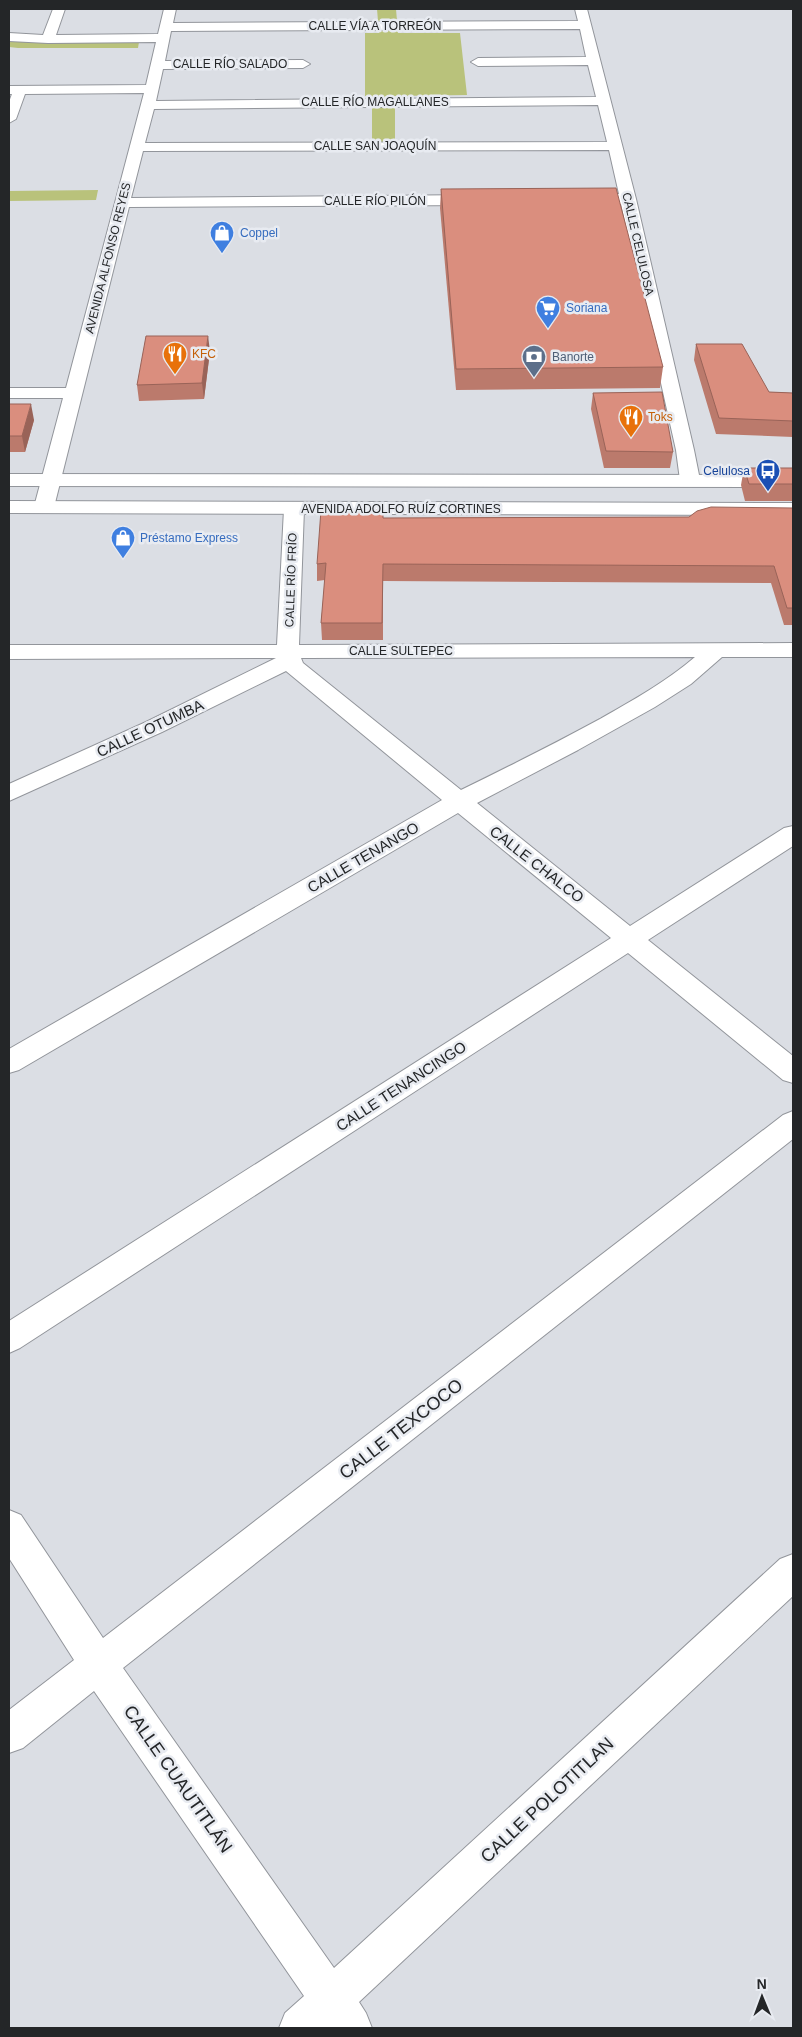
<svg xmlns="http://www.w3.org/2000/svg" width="802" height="2037" viewBox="0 0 802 2037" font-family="Arial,sans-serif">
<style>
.green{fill:#b9c27b}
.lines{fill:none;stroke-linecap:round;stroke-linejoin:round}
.minor-casing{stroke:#92959b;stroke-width:2}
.major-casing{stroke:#92959b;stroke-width:2}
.minor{fill:#fff;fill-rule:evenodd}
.major{fill:#fff;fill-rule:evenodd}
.wall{fill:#bb7a6c}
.shaded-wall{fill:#996358}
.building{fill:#da8e7e;stroke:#996358}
.labels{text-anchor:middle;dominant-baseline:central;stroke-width:5;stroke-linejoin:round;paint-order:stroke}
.far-street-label{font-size:12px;fill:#242628;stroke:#e8ebf1}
.far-shop-label{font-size:12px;fill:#366cbe;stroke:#e8ebf1;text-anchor:start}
.far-food-label{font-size:12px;fill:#c56008;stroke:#e8ebf1;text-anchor:start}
.far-service-label{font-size:12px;fill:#4e5e75;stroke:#e8ebf1;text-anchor:start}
.far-transit-label{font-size:12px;fill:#164399;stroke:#e8ebf1;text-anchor:end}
.street-label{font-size:15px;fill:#242628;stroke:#e8ebf1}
.near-street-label{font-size:18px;fill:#242628;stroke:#e8ebf1}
</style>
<rect width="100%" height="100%" fill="#dbdee4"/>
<g class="green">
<polygon points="377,9 396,9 398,33 460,33 467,95 395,96 395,142 372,143 372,96 365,96 365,33 379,33"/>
<polygon points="9,40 19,42 139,42 138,48 18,48 9,47"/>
<polygon points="98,190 96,200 9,201 9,191"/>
</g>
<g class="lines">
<defs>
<g id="minor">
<path d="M53,9H65L56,35L158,34L164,9H176L173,23L578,21L575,9H587L636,199L694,450L700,480L697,484L690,486L683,484L680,480L676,450L621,204H581L576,202L573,199L576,196L581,194H619L609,150L143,151L131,198L478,195L483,197L486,200L483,203L478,205L129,207L54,507L51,511L44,513L37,511L34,507L63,398H9V388H66L144,93L25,94L16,119L9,123V102L12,94H9V86L146,85L156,42L48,43L9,41V33L43,35ZM580,29L586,57L478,58L471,62L478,66L588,65L596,97L156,101L163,69L303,68L310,64L303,60L165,61L171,31ZM598,105L607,142L145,143L154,109Z"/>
<path d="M294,503L301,505L304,509L299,645L793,643V657H722L691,684L655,707L578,750L477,803L630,926L784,828L793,826V846L648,940L793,1056V1083L783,1080L628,953L20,1348L9,1353V1321L611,938L458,813L19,1070L9,1073V1049L442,800L286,671L162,732L9,801V784L146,722L276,658L9,659V645H277L284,509L287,505ZM695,657C666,682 633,700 600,719C554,744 508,767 461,790L303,663L301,658Z"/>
<polygon points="793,1111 793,1139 123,1668 334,1968 780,1559 793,1554 793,1596 359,2002 366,2013 372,2028 279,2028 285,2013 304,1996 94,1691 23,1748 9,1753 9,1710 74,1660 9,1558 9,1510 21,1515 103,1638 783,1115"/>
</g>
<g id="major">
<polygon points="9,474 793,475 793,487 9,486"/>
<polygon points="9,501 793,503 793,515 9,513"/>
</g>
</defs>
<use href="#minor" class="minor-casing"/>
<use href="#major" class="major-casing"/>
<use href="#minor" class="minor"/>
<use href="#major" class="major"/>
</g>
<g class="wall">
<polygon points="441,189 663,367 660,388 456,390 440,208"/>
<polygon points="696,344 769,392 793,393 793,437 716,434 694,360"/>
<polygon points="210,351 204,399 139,401 137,385"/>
<polygon points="593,393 673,452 670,468 604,468 591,409"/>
<polygon points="9,404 34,420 25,452 9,452"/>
<polygon points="744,468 793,468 793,501 745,501 741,485"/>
<polygon points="793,508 793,625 784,625 771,583 383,581 383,640 322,640 321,623 325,580 317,581 317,564 384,518 689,517"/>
</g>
<g class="shaded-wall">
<polygon points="208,336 210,351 204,399 202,383"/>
<polygon points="31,404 34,420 25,452 22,436"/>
</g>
<g class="building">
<polygon points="616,188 663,367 456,369 441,189"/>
<polygon points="146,336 208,336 202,383 137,385"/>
<polygon points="696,344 742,344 769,392 793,393 793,421 719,418"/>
<polygon points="662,392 673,452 606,451 593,393"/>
<polygon points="9,404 31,404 22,436 9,436"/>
<polygon points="744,468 793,468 793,484 749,484"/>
<polygon points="711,507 793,508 793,608 787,608 774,566 383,564 382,623 321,623 326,563 317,564 321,510 383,510 383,518 689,517 697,511"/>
</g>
<defs>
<symbol id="shop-pin" viewBox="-11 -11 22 30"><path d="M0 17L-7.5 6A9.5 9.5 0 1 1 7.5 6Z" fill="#3f7fe0" stroke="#e8ebf1"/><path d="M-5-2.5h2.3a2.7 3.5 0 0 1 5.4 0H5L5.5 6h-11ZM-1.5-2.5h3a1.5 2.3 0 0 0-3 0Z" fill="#fff"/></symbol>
<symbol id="supermarket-pin" viewBox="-11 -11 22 30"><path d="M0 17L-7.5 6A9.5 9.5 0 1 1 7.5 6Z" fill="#3f7fe0" stroke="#e8ebf1"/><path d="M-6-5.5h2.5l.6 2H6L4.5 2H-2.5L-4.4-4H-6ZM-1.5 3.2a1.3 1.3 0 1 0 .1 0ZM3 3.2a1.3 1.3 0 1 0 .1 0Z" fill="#fff"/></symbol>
<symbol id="restaurant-pin" viewBox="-11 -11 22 30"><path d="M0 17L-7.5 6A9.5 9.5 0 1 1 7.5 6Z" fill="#e8710a" stroke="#e8ebf1"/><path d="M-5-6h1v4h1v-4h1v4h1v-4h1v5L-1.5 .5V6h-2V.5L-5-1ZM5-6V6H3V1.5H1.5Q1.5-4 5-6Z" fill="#fff"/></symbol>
<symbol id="bank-pin" viewBox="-11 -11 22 30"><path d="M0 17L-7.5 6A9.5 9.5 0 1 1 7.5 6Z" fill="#5c6f8a" stroke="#e8ebf1"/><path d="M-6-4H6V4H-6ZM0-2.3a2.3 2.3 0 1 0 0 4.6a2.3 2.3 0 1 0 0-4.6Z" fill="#fff"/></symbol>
<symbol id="bus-pin" viewBox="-11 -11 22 30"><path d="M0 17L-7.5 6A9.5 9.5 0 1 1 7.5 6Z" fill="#1a4fb4" stroke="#e8ebf1"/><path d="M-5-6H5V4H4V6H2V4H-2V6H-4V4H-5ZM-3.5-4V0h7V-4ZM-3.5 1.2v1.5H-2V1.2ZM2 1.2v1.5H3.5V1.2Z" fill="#fff"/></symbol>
</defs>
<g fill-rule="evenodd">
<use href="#shop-pin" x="208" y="219" width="28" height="38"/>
<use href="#supermarket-pin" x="534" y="294" width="28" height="38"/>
<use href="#restaurant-pin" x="161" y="340" width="28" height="38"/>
<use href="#bank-pin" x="520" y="343" width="28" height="38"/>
<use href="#restaurant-pin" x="617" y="403" width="28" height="38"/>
<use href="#bus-pin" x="754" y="457" width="28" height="38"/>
<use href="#shop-pin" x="109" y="524" width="28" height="38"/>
</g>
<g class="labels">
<g class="far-street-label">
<text x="375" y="26">CALLE VÍA A TORREÓN</text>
<text x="230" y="64">CALLE RÍO SALADO</text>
<text x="375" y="102">CALLE RÍO MAGALLANES</text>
<text x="375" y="146">CALLE SAN JOAQUÍN</text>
<text x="375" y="201">CALLE RÍO PILÓN</text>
<text transform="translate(638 244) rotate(77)">CALLE CELULOSA</text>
<text transform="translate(108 258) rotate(-76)">AVENIDA ALFONSO REYES</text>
<text x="401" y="509">AVENIDA ADOLFO RUÍZ CORTINES</text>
<text transform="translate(291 580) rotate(-88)">CALLE RÍO FRÍO</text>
<text x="401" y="651">CALLE SULTEPEC</text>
</g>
<g class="far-shop-label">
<text x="240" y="233">Coppel</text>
<text x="566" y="308">Soriana</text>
<text x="140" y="538">Préstamo Express</text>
</g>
<g class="far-food-label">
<text x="192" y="354">KFC</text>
<text x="648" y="417">Toks</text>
</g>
<g class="far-service-label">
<text x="552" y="357">Banorte</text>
</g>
<g class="far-transit-label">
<text x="750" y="471">Celulosa</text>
</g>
<g class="street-label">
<text transform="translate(150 728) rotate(-25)">CALLE OTUMBA</text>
<text transform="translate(363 857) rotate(-30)">CALLE TENANGO</text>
<text transform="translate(537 864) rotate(38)">CALLE CHALCO</text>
<text transform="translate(401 1086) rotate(-33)">CALLE TENANCINGO</text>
</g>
<g class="near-street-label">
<text transform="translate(401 1429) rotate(-38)">CALLE TEXCOCO</text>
<text transform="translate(178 1779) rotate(55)">CALLE CUAUTITLÁN</text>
<text transform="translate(547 1800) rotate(-43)">CALLE POLOTITLAN</text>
</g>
</g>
<rect width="802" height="2037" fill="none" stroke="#242628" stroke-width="20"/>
<g transform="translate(762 1997) rotate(359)" stroke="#e8ebf1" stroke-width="4" paint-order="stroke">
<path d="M0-4L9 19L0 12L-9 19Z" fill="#242628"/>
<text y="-8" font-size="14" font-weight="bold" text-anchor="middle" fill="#242628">N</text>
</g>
</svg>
